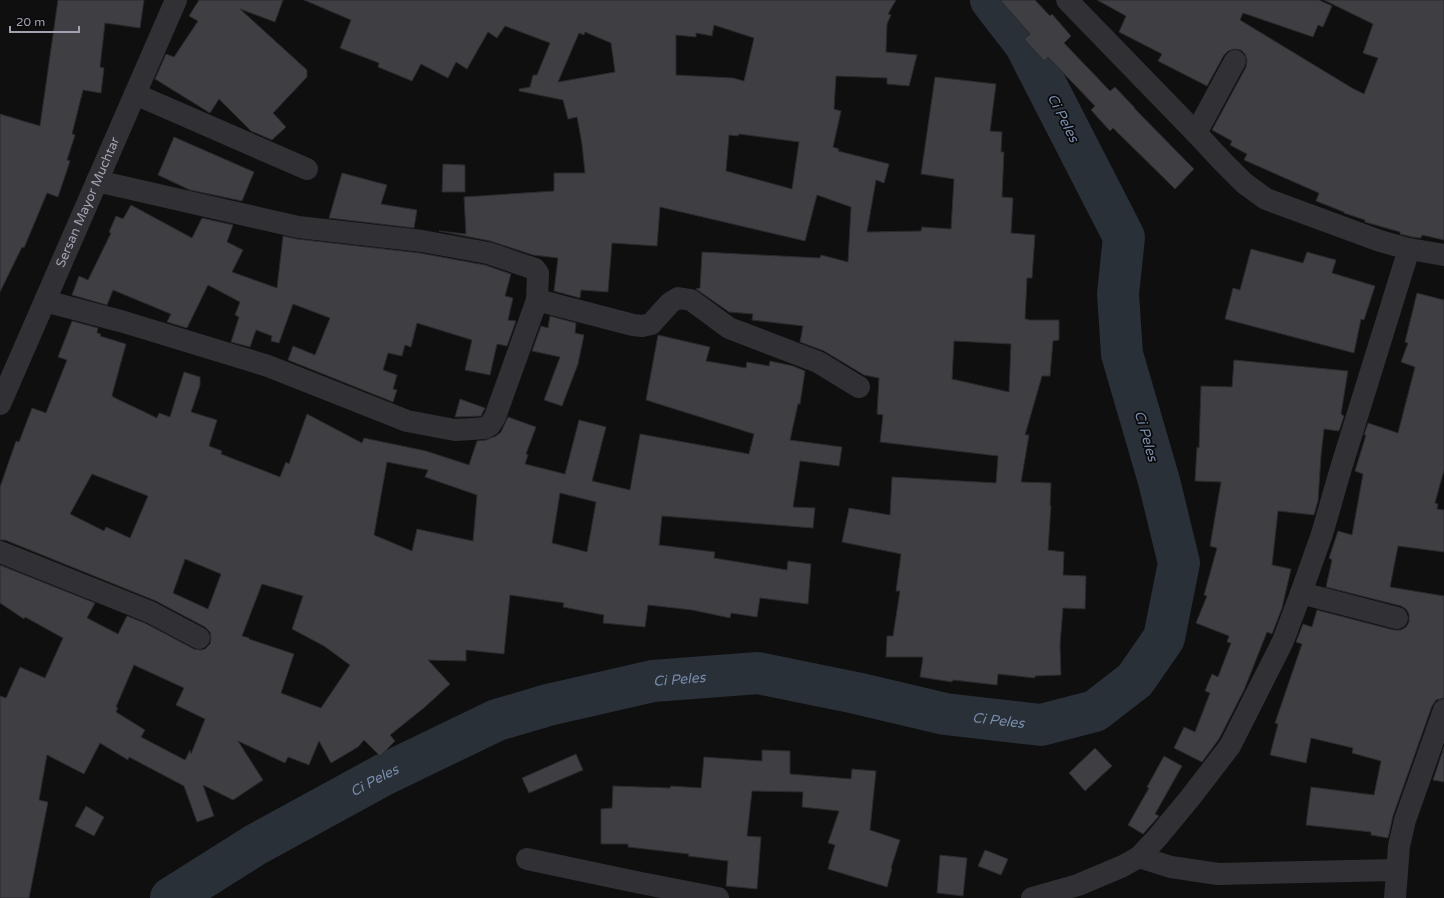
<svg xmlns="http://www.w3.org/2000/svg" width="1444" height="898" viewBox="0 0 1444 898" font-family="'Varela Round',sans-serif">
<style>
.lines{fill:none;stroke-linecap:round;stroke-linejoin:round}
.river{stroke:#293038;stroke-width:42}
.building{fill:#3e3e43;stroke:#2a292c;fill-rule:evenodd}
.minor{stroke:#303035;stroke-width:22}
.labels{text-anchor:middle;dominant-baseline:central;stroke-width:3.5;stroke-linejoin:round;paint-order:stroke}
.street-label{font-size:13px;fill:#a1a3b1;stroke:#0a0a0b}
.water-label{font-size:14px;font-style:italic;fill:#788cab;stroke:#0a0a0b}
</style>
<rect width="100%" height="100%" fill="#0f0f10"/>
<g class="lines">
<path class="river" id="s1" d="M171,898L255,845L383,775L497,720L548,705L653,681L758,673L856,693L945,714L1041,725L1095,711L1135,680L1164,638L1179,563L1159,481L1122,354L1118,294L1124,237L1025,44L991,0"/>
</g>
<g class="building">
<polygon points="58,0 144,0 140,28 105,23 100,67 104,68 101,93 83,90 72,134 75,135 67,160 70,161 58,197 47,193 24,248 22,247 0,292 0,114 40,126"/>
<polygon points="199,0 283,0 275,22 240,9 307,70 307,77 273,113 286,127 272,140 251,131 219,99 210,113 155,79 166,54 174,57 198,21 189,16"/>
<path d="M304,0H896L888,14L891,15L887,24L886,52L917,55L909,86L887,84V78L836,76L834,109L841,111L833,147L839,149L838,151L889,164L884,183L876,180L867,232L921,231L922,227L951,229L954,179L921,174L935,77L996,84L990,131L1002,132L1001,152H1004L1002,197L1013,198L1011,233L1035,235L1032,278H1027L1025,319H1028V320H1059V340L1053,341L1050,376H1042L1025,435H1029L1021,482L1051,483L1050,506H1051L1048,550L1064,552L1063,575L1086,576L1085,609L1063,608L1060,645L1061,675L1035,676V678L998,674L997,685L953,680L952,682L920,677L923,657H886L887,636H893L900,591H896L901,554L842,542L849,508L890,515L892,477L996,483L998,456L880,442L883,415L877,414L879,378L864,375L824,351L800,342L803,326L752,320L753,314L729,312L696,289L700,288L702,252L820,258L821,255L848,262L851,207L817,195L805,241L660,207L657,246L612,243L608,292L581,290L580,298L554,291L558,258L533,255L490,241L439,231L466,234L464,197L554,191V173H585L582,144L577,117L568,119L563,100L519,91V89L530,87L533,75H537L550,43L505,26L497,38L488,32L467,69L456,62L448,78L421,64L412,81L378,67L379,63L340,48L351,20ZM714,25L754,38L744,81L733,78L676,75V35L696,37V33L712,36ZM585,32L611,43L615,72L558,82L579,33L584,35ZM739,134L799,142L792,189L726,171L729,135L738,136ZM954,341L1011,344L1009,392L952,379Z"/>
<polygon points="1000,0 1035,0 1050,16 1052,14 1071,36 1064,43 1110,91 1115,87 1135,108 1134,108 1194,169 1175,189 1113,128 1110,131 1091,110 1095,106 1048,57 1044,61 1024,39 1030,34"/>
<polygon points="1097,0 1319,0 1332,6 1323,27 1318,25 1313,37 1243,13 1240,20 1352,88 1364,94 1378,58 1363,53 1373,24 1324,0 1444,0 1444,240 1422,235 1421,238 1412,237 1400,234 1400,232 1365,222 1365,220 1344,213 1344,212 1316,201 1319,193 1244,160 1247,154 1230,145 1232,141 1212,130 1246,67 1247,60 1245,54 1241,50 1235,49 1228,51 1224,55 1207,86 1158,61 1162,54 1119,32 1126,16"/>
<polygon points="174,137 254,172 242,201 190,190 158,175"/>
<polygon points="443,164 465,165 465,192 442,192"/>
<polygon points="342,173 387,185 381,204 417,210 414,228 329,218"/>
<polygon points="131,205 192,238 202,218 233,225 227,242 243,250 232,272 277,288 283,236 297,239 420,253 485,265 511,274 505,296 513,298 508,320 516,321 507,346 497,344 490,375 465,370 472,340 417,323 411,347 405,345 402,356 388,353 383,370 397,375 393,389 397,390 393,402 288,360 293,346 315,355 330,318 293,304 279,343 271,341 272,336 256,330 250,347 231,342 239,317 235,315 240,302 208,285 187,328 167,322 171,314 113,290 107,305 72,295 79,276 88,280 111,233 109,232 116,216 123,219"/>
<polygon points="1251,249 1303,263 1307,252 1336,260 1332,273 1375,286 1364,320 1361,319 1354,353 1225,319 1233,288 1240,290"/>
<polygon points="1417,293 1444,300 1444,470 1435,503 1438,504 1437,509 1444,510 1444,552 1398,546 1390,587 1444,596 1444,698 1436,700 1432,706 1393,816 1388,838 1371,835 1371,832 1306,825 1311,787 1374,795 1381,761 1352,753 1353,748 1311,738 1306,763 1270,755 1278,724 1275,723 1302,644 1296,642 1303,624 1312,627 1317,610 1394,630 1401,630 1406,627 1409,622 1409,614 1406,609 1401,606 1326,587 1332,560 1329,558 1338,531 1352,535 1363,474 1355,471 1366,435 1364,435 1368,423 1398,433 1415,367 1401,362 1408,343 1405,342"/>
<polygon points="550,316 576,323 575,333 584,335 578,364 562,406 544,400 560,357 532,351 541,326 548,328"/>
<path d="M72,321L98,328L97,333L101,334L100,336L126,344L112,395L113,397L157,418L159,413L170,417L184,372L200,377V385L191,412L217,420L209,446L222,451L221,454L280,477L286,462L289,464L307,414L362,443L364,438L426,451L469,465L477,441L486,440L496,436L501,432L508,417L536,427L526,454L528,455L525,464L565,474L579,420L606,427L592,481L630,490L640,434L749,454L754,434L646,400L658,335L710,347L706,361L746,368L747,362L769,366L770,361L793,366L805,371L800,404H798L790,440L842,447L839,466L800,461L793,507L815,508L813,528L662,516L659,545L715,552L714,558L787,570L788,561L811,564L808,604L760,598L757,617L731,613L730,618L692,610L648,605L645,627L603,623L604,615L563,607L564,603L510,595L504,654L466,650V661L428,660L450,684L425,707L390,735L395,741L380,756L364,740L358,747L331,763L319,741L309,765L288,757L285,763L238,741L263,780L233,800L203,785L214,816L197,822L184,786L129,757L128,760L100,743L84,774L47,755L39,800L48,802L29,898H0V696L6,698L20,667L45,678L63,638L25,617L24,619L0,603V565L95,603L87,618L118,634L127,616L145,623L194,649L200,650L205,649L210,644L211,638L210,632L205,627L156,601L5,540H0V487L16,441L19,442L32,408L46,413L67,360L58,357ZM387,462L428,470L425,477L477,495L473,541L417,529L412,551L374,535ZM92,474L148,496L130,538L106,527L104,531L70,514ZM560,493L596,502L587,552L552,543ZM185,559L221,574L208,609L173,593ZM262,584L303,596L292,629L324,646L350,665L321,708L281,693L294,654L249,639V638L242,636ZM134,665L184,688L176,705L205,719L191,754L190,750L185,760L141,737L145,730L116,712L118,708L116,707Z"/>
<polygon points="1234,360 1348,371 1341,414 1344,416 1339,431 1324,429 1321,456 1318,501 1314,515 1278,511 1272,565 1291,569 1282,608 1272,634 1267,632 1244,690 1219,739 1202,762 1174,748 1184,727 1195,732 1210,693 1205,691 1212,674 1218,677 1231,643 1227,642 1229,636 1196,623 1207,596 1204,595 1217,548 1210,546 1221,482 1195,481 1197,447 1199,448 1201,386 1232,387"/>
<polygon points="460,399 485,408 481,416 455,417"/>
<polygon points="1444,747 1444,782 1433,780"/>
<polygon points="1095,748 1112,766 1085,791 1069,773"/>
<polygon points="762,750 790,751 790,774 851,779 852,769 876,771 870,830 900,840 891,868 892,869 887,887 828,869 835,845 828,843 839,811 802,807 803,792 752,791 747,836 761,837 757,889 726,886 728,861 688,856 689,854 628,847 628,844 601,844 601,809 612,808 613,786 670,788 671,786 701,788 704,757 762,761"/>
<polygon points="576,754 583,770 529,793 522,778"/>
<polygon points="1164,756 1182,766 1155,814 1159,816 1143,834 1128,825 1149,788 1147,787"/>
<polygon points="86,806 104,817 94,836 75,826"/>
<polygon points="985,850 1008,859 1001,875 978,866"/>
<polygon points="940,855 967,858 963,896 937,893"/>
</g>
<g class="lines">
<g class="minor">
<polyline points="1067,0 1196,133 1224,163 1244,183 1266,199 1380,241 1409,249 1444,255"/>
<polyline points="135,94 307,169"/>
<polyline points="1196,133 1235,61"/>
<polyline points="97,181 298,227 422,241 488,253 535,269 538,273 537,300 633,325 642,326 651,324 670,303 678,298 691,300 729,328 818,362 859,387"/>
<polyline points="45,301 124,322 268,366 407,421 455,430 472,429 485,428 490,425 495,417 537,300"/>
<path id="s2" d="M0,404L176,0"/>
<polyline points="0,552 150,612 199,638"/>
<polyline points="1301,593 1397,618"/>
<polyline points="1139,857 1171,867 1218,874 1396,870"/>
<polyline points="527,859 636,882 718,898"/>
<polyline points="1032,898 1078,885 1123,866 1139,857 1156,839 1190,798 1230,746 1283,641 1301,593 1322,534 1341,468 1409,249"/>
<polyline points="1395,898 1399,846 1405,820 1444,710"/>
</g>
</g>
<g class="labels">
<g class="street-label">
<text stroke="none"><textPath href="#s2" startOffset="220">Sersan Mayor Muchtar</textPath></text>
</g>
<g class="water-label">
<text transform="translate(1063 118) rotate(63)">Ci Peles</text>
<text transform="translate(1146 436) rotate(74)">Ci Peles</text>
<text stroke="none"><textPath href="#s1" startOffset="559">Ci Peles</textPath></text>
<text stroke="none"><textPath href="#s1" startOffset="883">Ci Peles</textPath></text>
<text stroke="none"><textPath href="#s1" startOffset="235">Ci Peles</textPath></text>
</g>
</g>
<path d="M10 26v6h69v-6" fill="none" stroke="#a1a3b1" stroke-width="2"/>
<text x="16" y="26" font-size="12" fill="#a1a3b1" stroke="#0a0a0b" stroke-width="3" paint-order="stroke">20 m</text>
</svg>
